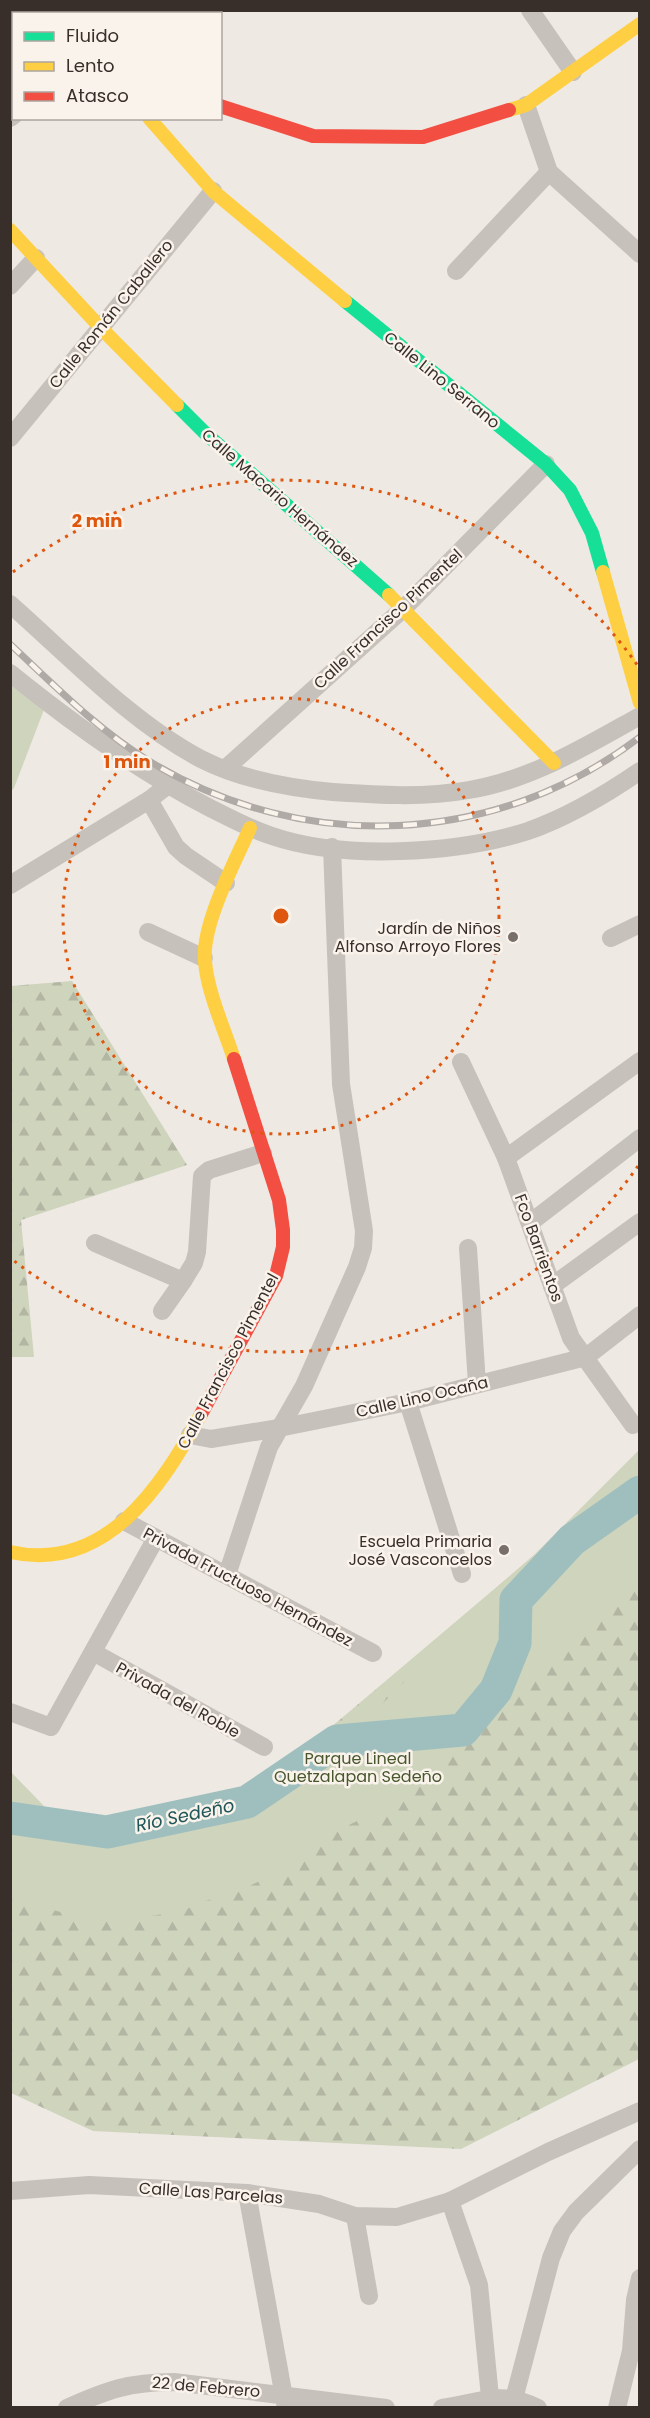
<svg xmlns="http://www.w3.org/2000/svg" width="650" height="2418" viewBox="0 0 650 2418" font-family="Poppins,sans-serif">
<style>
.forest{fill:url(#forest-firs)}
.green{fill:#cfd4bd}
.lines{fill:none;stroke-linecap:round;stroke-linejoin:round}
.river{stroke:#9fbfbf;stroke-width:33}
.street{stroke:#c7c1bc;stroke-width:18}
.fast{stroke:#16e098;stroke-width:14}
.slow{stroke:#ffcf43;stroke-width:14}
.jam{stroke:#f24e42;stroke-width:14}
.rail-casing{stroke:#afaaa6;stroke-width:7}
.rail{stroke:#faf3eb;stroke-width:4.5;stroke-dasharray:14;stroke-linecap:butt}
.ring{fill:none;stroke:#df570e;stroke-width:3;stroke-dasharray:3 6}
.poi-dot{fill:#786f6b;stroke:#faf3eb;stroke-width:2}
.labels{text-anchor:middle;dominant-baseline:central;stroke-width:5;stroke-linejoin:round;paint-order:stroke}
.street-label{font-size:16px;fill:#382e2a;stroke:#faf3eb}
.poi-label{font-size:16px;fill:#382e2a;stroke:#faf3eb;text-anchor:end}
.park-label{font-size:16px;fill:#48572d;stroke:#faf3eb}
.water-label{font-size:18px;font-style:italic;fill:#1f565a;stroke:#faf3eb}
.centre{fill:#df570e;stroke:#faf3eb;stroke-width:3}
.ring-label{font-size:18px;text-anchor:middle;font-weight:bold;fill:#df570e;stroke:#faf3eb;stroke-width:5;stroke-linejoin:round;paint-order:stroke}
</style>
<defs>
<pattern id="forest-firs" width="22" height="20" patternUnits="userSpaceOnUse" patternTransform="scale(1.5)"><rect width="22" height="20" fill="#cfd4bd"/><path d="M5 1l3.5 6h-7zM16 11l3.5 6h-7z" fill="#b2b6a3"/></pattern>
</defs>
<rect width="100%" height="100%" fill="#eee9e3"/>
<g class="forest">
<polygon points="72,981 187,1165 21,1220 34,1357 11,1357 11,986"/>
<polygon points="609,1492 639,1512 639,2059 461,2149 93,2131 11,2093 11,1823 60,1839 233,1810"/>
</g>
<g class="green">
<polygon points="10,677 45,707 14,788 11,791"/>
<polygon points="639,1450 639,1584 593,1618 554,1653 517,1689 477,1736 387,1806 337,1831 288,1867 235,1893 208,1900 182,1911 144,1917 86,1919 24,1902 11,1892 11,1772 44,1806 62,1830 92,1833 160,1823 247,1791 333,1725 382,1704 417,1669 452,1626 535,1554"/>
</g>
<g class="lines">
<polyline class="river" points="10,1818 107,1832 247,1802 337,1741 463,1730 496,1690 515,1643 516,1600 572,1540 640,1492"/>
<g class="street">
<polyline points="530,10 573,72"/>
<polyline points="163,14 167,10"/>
<polyline points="526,105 549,172 640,254"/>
<polyline points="10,118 14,115"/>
<polyline points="456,271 549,172"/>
<polyline points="10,286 36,258"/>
<polyline points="10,438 213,191"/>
<path d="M10,604C69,656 131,722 201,759C242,780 288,788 333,792C378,795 424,798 469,790C531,780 586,746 640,716"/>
<path d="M10,673C73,724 138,771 210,808C230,818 250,829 272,836C342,860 457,854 528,831C568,817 605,795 640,771"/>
<polyline points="225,769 404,608 546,464"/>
<polyline points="149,800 176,847 186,856 226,883"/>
<polyline points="10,885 149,800 167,786"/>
<polyline points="148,932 204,958"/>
<polyline points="611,938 640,924"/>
<polyline points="461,1062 506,1158 571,1338 633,1425"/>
<polyline points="506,1158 640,1061"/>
<polyline points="530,1223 640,1138"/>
<polyline points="95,1243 183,1281"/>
<polyline points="468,1248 477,1384"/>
<polyline points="552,1286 640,1222"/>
<polyline points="162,1311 183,1281 194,1263 197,1252 202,1176 209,1170 263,1153"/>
<polyline points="408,1402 462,1574"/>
<polyline points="190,1435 211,1439 279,1428 408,1402 586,1357 640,1315"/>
<polyline points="124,1521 373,1653"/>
<polyline points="227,1575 269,1447 304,1386 357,1267 363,1248 364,1231 341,1084 332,847"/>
<polyline points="93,1652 264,1747"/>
<polyline points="10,1712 51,1727 156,1538"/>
<polyline points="10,2191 89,2185 247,2193 319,2204 355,2216 397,2217 450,2201 548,2152 640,2111"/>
<polyline points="247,2193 286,2408"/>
<polyline points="450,2201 479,2285 490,2397"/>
<polyline points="355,2216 369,2296"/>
<polyline points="514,2399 551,2258 562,2231 576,2212 640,2149"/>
<path d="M67,2408C107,2390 129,2382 174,2382L386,2408"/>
<path d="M442,2408C478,2403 502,2389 538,2408"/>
<polyline points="617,2408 631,2351 635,2300 640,2278"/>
</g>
<g class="fast">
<polyline points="345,301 546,464 570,490 592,533 603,572"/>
<polyline points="177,405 205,433 389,595"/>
</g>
<g class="slow">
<polyline points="94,10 95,14"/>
<polyline points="509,110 526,105 640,24"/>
<polyline points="149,118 213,191 345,301"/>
<polyline points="10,230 100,327 177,405"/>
<polyline points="603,572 640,703"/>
<polyline points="389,595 554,763"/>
<path d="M234,1059C224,1028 208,994 205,962C201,925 235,862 250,828"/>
<path d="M10,1552C105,1573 161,1488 200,1416"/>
</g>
<g class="jam">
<polyline points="220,106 313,136 423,137 509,110"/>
<polyline points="200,1416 276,1276 283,1247 283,1230 279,1200 234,1059"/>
</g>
<defs>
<path id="rail" d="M10,644C54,685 98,730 149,761C304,855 496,847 640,737"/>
</defs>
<use href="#rail" class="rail-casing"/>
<use href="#rail" class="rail"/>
</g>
<g class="ring">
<circle cx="281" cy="916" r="218"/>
<path d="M638 1166A436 436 0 0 1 13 1260M13 572A436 436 0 0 1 638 666"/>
</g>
<g class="poi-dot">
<circle cx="513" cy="937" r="6"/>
<circle cx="504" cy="1550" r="6"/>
</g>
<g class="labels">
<g class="street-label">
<text transform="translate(111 314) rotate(-51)">Calle Román Caballero</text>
<text transform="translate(442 380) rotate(39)">Calle Lino Serrano</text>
<text transform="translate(280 498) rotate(41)">Calle Macario Hernández</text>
<text transform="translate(388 619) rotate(-43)">Calle Francisco Pimentel</text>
<text transform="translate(539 1248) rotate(70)">Fco Barrientos</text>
<text transform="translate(228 1361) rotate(-62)">Calle Francisco Pimentel</text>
<text transform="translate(422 1397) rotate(-13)">Calle Lino Ocaña</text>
<text transform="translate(248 1587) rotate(28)">Privada Fructuoso Hernández</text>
<text transform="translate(178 1700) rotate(29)">Privada del Roble</text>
<text transform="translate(211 2193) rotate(4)">Calle Las Parcelas</text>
<text transform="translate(206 2387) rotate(5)">22 de Febrero</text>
</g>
<g class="poi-label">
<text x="501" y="928">Jardín de Niños<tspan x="501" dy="18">Alfonso Arroyo Flores</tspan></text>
<text x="492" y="1541">Escuela Primaria<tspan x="492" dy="18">José Vasconcelos</tspan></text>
</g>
<g class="park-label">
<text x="358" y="1758">Parque Lineal<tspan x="358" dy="18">Quetzalapan Sedeño</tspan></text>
</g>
<g class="water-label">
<text transform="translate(185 1815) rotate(-12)">Río Sedeño</text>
</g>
</g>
<circle cx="281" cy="916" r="9" class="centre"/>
<g class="ring-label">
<text x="97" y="527">2 min</text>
<text x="127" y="768">1 min</text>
</g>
<rect width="650" height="2418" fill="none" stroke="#382e2a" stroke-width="24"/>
<rect x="12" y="12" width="210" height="108" fill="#faf3eb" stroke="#aca49e" stroke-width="1.5"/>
<rect x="24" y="32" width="30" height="9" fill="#16e098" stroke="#aca49e" stroke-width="1.5"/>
<text x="66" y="42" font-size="18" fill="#382e2a">Fluido</text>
<rect x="24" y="62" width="30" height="9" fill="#ffcf43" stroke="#aca49e" stroke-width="1.5"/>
<text x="66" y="72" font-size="18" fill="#382e2a">Lento</text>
<rect x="24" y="92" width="30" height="9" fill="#f24e42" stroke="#aca49e" stroke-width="1.5"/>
<text x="66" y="102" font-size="18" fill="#382e2a">Atasco</text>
</svg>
